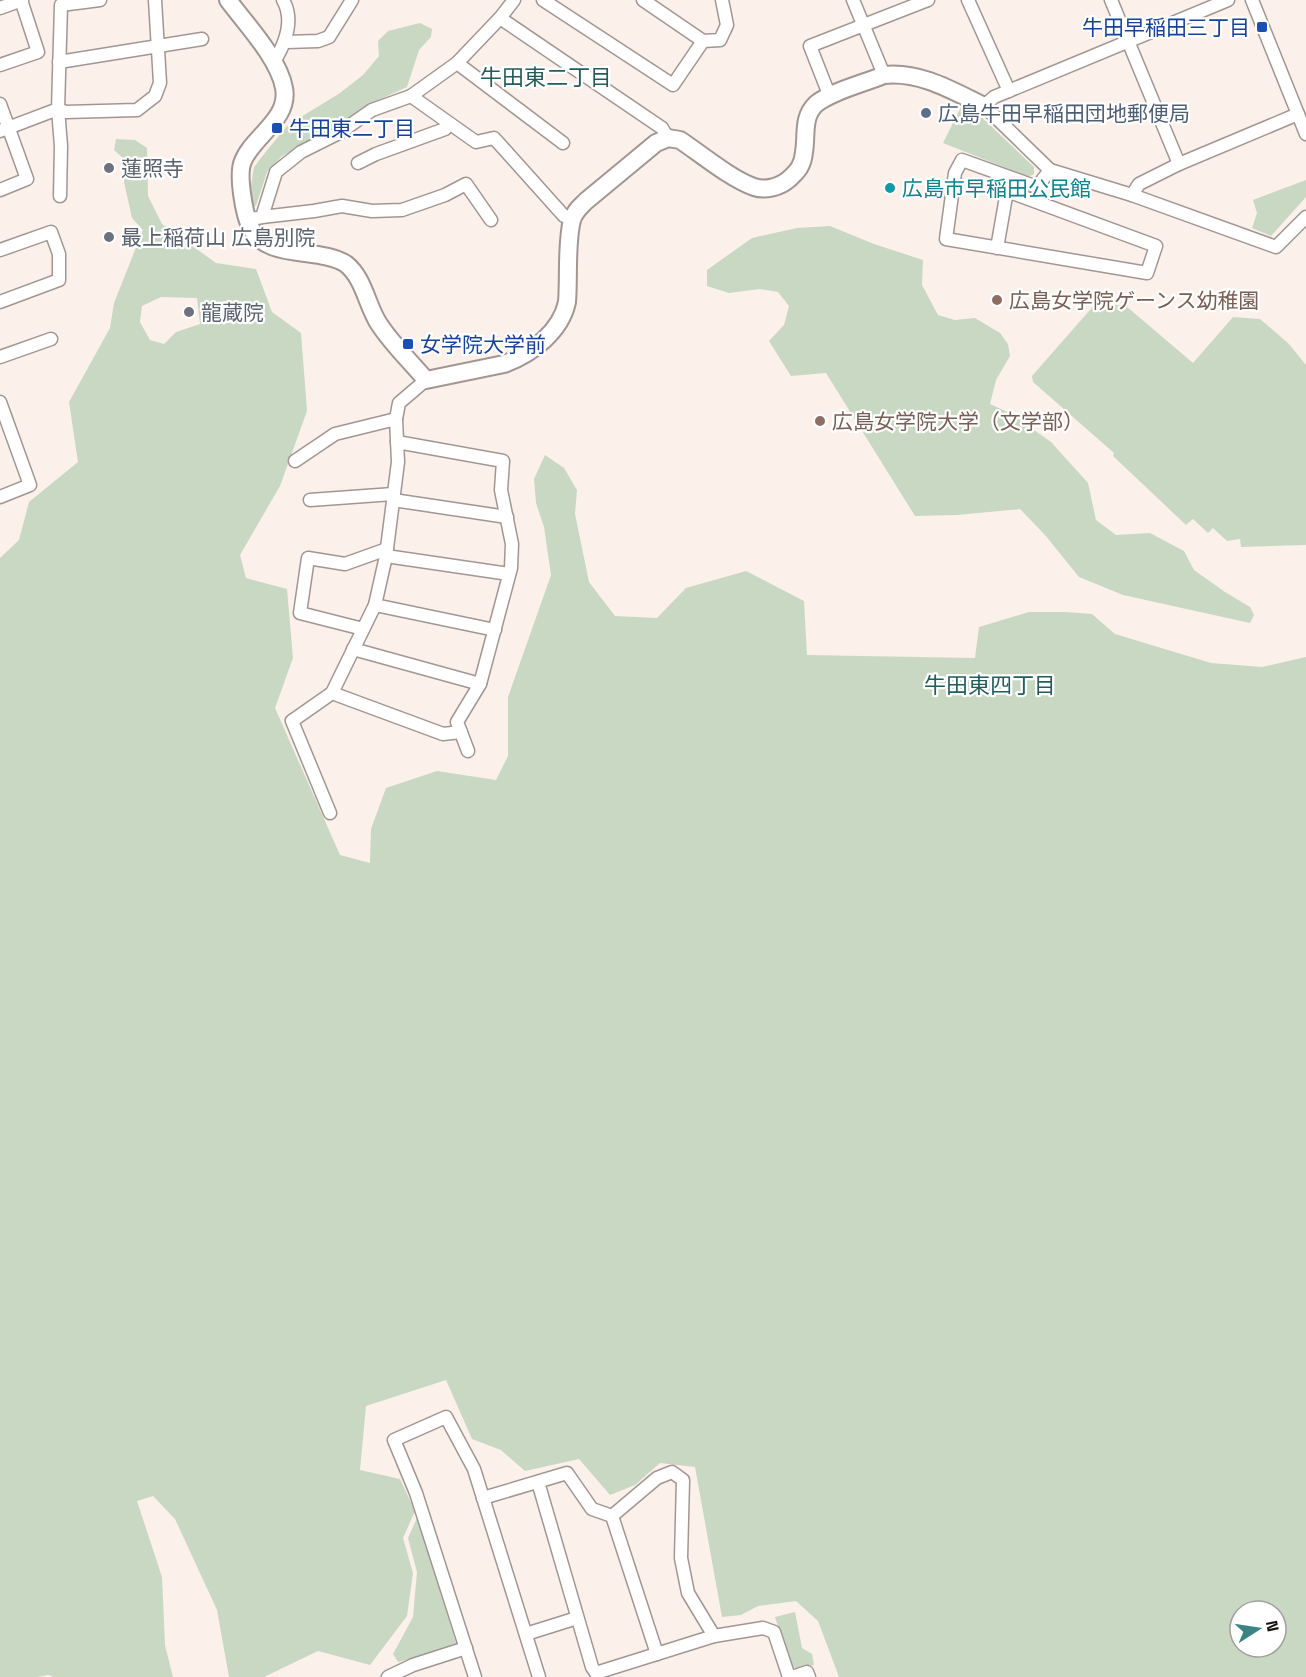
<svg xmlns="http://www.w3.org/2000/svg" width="1306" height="1677" viewBox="0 0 1306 1677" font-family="'Space Grotesk','Noto Sans JP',sans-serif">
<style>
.green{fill:#c8d8c2;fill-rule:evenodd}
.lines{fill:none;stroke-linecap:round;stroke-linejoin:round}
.street-casing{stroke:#a19692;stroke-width:15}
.secondary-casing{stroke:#a19692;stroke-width:20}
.street{stroke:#fff;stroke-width:12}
.secondary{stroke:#fff;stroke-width:16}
.transit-dot{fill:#1a4fb4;stroke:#fff;stroke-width:2}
.service-dot{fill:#5c6f8a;stroke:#fff;stroke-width:2}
.worship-dot{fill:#6b7280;stroke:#fff;stroke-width:2}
.culture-dot{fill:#0f9aa8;stroke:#fff;stroke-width:2}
.education-dot{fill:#8d6e63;stroke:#fff;stroke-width:2}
.labels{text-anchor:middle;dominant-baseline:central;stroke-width:4.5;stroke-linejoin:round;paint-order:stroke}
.transit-label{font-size:21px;fill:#164399;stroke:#fff;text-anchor:start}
.service-label{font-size:21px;fill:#4e5e75;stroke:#fff;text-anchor:start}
.worship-label{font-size:21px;fill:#5b616d;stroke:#fff;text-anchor:start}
.culture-label{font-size:21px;fill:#0d838f;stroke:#fff;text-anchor:start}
.education-label{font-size:21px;fill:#785e54;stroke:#fff;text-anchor:start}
.neighbourhood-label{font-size:22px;fill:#225d5c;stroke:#fff}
</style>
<rect width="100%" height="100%" fill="#fcf0eb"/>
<g class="green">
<polygon points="420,23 432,29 431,37 419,50 407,87 363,107 333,129 282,156 267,172 256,206 252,205 251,186 254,167 268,149 288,125 340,93 363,75 379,56 378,41 388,31"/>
<polygon points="962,105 974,110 1034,167 1034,174 1030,176 1024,175 943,143"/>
<path d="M116,139L135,140L147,148L148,196L162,224L216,263L256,269L272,312L301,333L307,411L280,486L240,555L246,578L287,589L293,658L275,708L340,855L370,863L371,829L386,788L437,771L496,780L508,756V697L551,575L544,527L536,503L534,479L545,455L564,468L577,490L575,514L589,582L615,616L657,618L686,588L746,571L804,601L807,655L975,658L979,627L1029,612H1065L1092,614L1115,634L1211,663L1262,667L1306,657V1677H839L818,1621L796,1601L758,1606L741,1615L722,1617L695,1467L660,1463L635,1485L610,1495L579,1459L525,1471L501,1450L472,1439L446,1380L366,1406L360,1470L400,1479L415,1511L403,1538L413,1573L407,1616L370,1665L318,1651L264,1677H229L217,1610L175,1519L153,1496L137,1501L162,1577L165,1645L173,1677H53L49,1675L37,1677H0V558L19,540L29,502L78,462L69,402L110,328L114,303L143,230L132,218L124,182V159L114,150ZM161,297L197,298L200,324L176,332L164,344L150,340L140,322L142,306ZM1240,1611H1276V1647H1240Z"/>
<polygon points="1306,180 1306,197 1271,236 1252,228 1257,213 1253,200"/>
<polygon points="830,226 874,244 923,260 922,285 938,315 955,320 975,318 1000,333 1008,344 1010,356 996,380 990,404 1010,413 1051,442 1088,483 1096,520 1116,535 1150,533 1184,551 1194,570 1225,592 1250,607 1254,615 1250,623 1123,595 1079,577 1045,535 1020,509 957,515 915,516 826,373 791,376 769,341 784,325 789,306 778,292 760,289 729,293 707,286 707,270 752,238 797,228"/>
<polygon points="1096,303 1126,306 1193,363 1233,317 1260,319 1289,344 1306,365 1306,545 1241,547 1240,539 1227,541 1213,528 1208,533 1193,519 1186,525 1113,456 1114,453 1033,382 1032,376"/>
<polygon points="417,1518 456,1643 455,1646 398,1662 393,1654 413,1617 417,1572 408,1538"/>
<polygon points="795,1612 802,1648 812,1654 814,1665 797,1669 791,1666 775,1617"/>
</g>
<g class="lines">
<defs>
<g id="street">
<polyline points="543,0 673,85 703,41"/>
<polyline points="643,0 703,41 720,40 727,25 722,0"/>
<polyline points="853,0 884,75"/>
<polyline points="968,0 1009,91"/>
<polyline points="1111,0 1179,164"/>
<polyline points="1228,0 994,97 984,106 1050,170 1132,195 1276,247 1306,217"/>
<polyline points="1252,0 1306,134"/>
<polyline points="0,8 22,0"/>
<polyline points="500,18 662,128 668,138"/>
<polyline points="286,42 318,41 329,37 352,0"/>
<polyline points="59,62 202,39"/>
<path d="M274,62C285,44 295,21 283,0"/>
<polyline points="457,63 563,143"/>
<polyline points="0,65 38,52 21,0"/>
<polyline points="411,96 476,142 494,138 564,216 572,219"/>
<polyline points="830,97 810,46 928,0"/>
<polyline points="0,104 27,179 0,190"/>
<polyline points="0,131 58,109 61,5 100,0"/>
<polyline points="358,163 376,154 445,129 449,124"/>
<polyline points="1132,195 1139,184 1179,164 1298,114"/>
<polyline points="60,196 61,146 58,109 66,112 137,110 155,96 160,83 155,0"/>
<polyline points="262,217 314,211 342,206 372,211 402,210 445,195 466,184 491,220"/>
<polyline points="247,220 262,217 276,172 301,152 339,133 372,110 411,96 457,63 500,18 514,0"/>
<polyline points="997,248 1007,191 1156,246 1147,273 946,239 955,173 962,160 1037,187 1050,170"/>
<polyline points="0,250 51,232 59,254 59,280 0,302"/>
<polyline points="0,357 51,339"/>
<polyline points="0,402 30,485 0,497"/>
<polyline points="397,442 503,461 501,490 512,544 511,568 480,684 457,722 468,751"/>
<polyline points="295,461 335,434 396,419"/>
<polyline points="310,500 393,494"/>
<polyline points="393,500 507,517"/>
<polyline points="386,556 509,574"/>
<polyline points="375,605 495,630"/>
<polyline points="363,629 300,613 308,558 345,564 387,549"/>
<polyline points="353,649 480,684"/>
<polyline points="332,693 443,734 461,732"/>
<polyline points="330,813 292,721 332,693 375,605 386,556 398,462 396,419 399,403 426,380"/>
<polyline points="538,1482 592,1667 596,1673 714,1636 763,1628 774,1632 789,1677"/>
<polyline points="483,1498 567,1473 592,1509 612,1516 657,1478 672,1472 683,1480 681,1558 688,1593 714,1636"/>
<polyline points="612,1516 657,1654"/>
<polyline points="526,1634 577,1618"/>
<polyline points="388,1677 413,1665 466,1648"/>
<polyline points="475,1677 416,1493 394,1440 446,1417 474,1469 539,1677"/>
<polyline points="792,1677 807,1672 809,1677"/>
</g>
<path id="secondary" d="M228,0C246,24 279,59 284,88C290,119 253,136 243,161C237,174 244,215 251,228C266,260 320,247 346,264C364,278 367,306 379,324C392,344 410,361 426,380L504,364C532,354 561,331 567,302C569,278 566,243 572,220C574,212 580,207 586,201L656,143L668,138L680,140C701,154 731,179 754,187C765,191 780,187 789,179C798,171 803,165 804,152C807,135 802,117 816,104C832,91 865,83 884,75C920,71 953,91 984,106"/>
</defs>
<use href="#street" class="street-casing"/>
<use href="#secondary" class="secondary-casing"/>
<use href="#street" class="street"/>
<use href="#secondary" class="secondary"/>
</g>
<g class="transit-dot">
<rect x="1256" y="21" width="12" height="12" rx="3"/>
<rect x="271" y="122" width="12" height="12" rx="3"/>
<rect x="402" y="338" width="12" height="12" rx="3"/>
</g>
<circle class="service-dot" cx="926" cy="113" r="6"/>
<g class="worship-dot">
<circle cx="109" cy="168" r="6"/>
<circle cx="109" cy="237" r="6"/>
<circle cx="189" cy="312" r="6"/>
</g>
<circle class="culture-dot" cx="890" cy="188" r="6"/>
<g class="education-dot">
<circle cx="997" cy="300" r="6"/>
<circle cx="820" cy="421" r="6"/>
</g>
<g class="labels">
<g class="transit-label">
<text x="1250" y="27" text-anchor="end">牛田早稲田三丁目</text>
<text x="289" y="128">牛田東二丁目</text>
<text x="420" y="344">女学院大学前</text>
</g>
<g class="service-label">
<text x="938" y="113">広島牛田早稲田団地郵便局</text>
</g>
<g class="worship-label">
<text x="121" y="168">蓮照寺</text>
<text x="121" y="237">最上稲荷山 広島別院</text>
<text x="201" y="312">龍蔵院</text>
</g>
<g class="culture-label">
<text x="902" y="188">広島市早稲田公民館</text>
</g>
<g class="education-label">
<text x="1009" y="300">広島女学院ゲーンス幼稚園</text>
<text x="832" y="421">広島女学院大学（文学部）</text>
</g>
<g class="neighbourhood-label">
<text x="546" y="77">牛田東二丁目</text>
<text x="990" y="685">牛田東四丁目</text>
</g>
</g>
<g transform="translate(1258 1629) rotate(78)"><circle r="28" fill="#ffffff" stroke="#a2a09f" stroke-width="1.5"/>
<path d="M0-4.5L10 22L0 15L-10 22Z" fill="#3c8483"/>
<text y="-9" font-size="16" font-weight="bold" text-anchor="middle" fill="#161210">N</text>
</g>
</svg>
